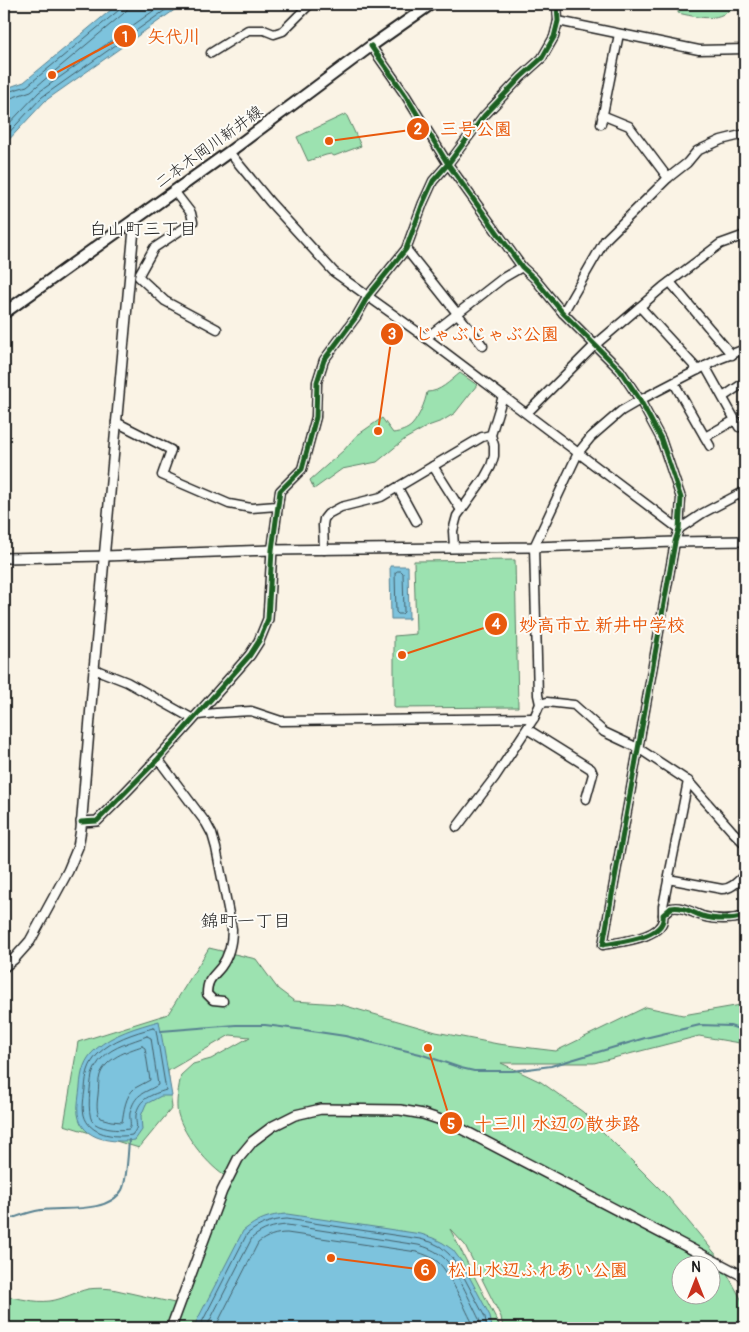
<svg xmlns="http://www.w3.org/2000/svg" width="749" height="1332" viewBox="0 0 749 1332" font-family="Pangolin,'Klee One',sans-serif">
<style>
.green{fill:#9ce2b0;stroke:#5c7f66;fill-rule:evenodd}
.water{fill:#7dc3dd;stroke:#568090}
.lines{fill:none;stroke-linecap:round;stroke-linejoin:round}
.shore{stroke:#435f69;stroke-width:1}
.stream{stroke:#568090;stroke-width:2}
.minor-casing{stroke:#1c1c1c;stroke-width:11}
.tertiary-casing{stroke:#1c1c1c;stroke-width:12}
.secondary-casing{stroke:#1c1c1c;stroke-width:14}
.minor{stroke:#fdfcf7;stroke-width:8}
.tertiary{stroke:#fdfcf7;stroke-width:9}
.secondary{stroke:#fdfcf7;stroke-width:10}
.cycleway-casing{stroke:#fdfcf7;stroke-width:8}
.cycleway{stroke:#1b5e20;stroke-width:5}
.labels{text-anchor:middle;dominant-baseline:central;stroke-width:4;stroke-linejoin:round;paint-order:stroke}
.street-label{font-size:16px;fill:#1c1c1c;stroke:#fdfcf7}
.neighbourhood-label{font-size:18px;fill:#1c1c1c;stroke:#fdfcf7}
.leader{fill:none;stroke:#e8590c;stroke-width:2}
.callout-dot{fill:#e8590c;stroke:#fdfcf7;stroke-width:2}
.mark-label{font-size:15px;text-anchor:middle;font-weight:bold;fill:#fff}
.callout-label{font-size:18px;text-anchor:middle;font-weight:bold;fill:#e8590c;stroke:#fdfcf7;stroke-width:4;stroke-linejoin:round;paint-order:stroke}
</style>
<rect width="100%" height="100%" fill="#faf3e5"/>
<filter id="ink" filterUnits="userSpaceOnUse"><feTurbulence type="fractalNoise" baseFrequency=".02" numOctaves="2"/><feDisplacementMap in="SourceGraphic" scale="10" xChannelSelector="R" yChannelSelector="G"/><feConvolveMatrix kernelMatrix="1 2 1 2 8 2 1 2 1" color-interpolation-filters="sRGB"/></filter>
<g filter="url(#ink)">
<g class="green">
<path d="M679,4H732V8C717,23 696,17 678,13Z"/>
<polygon points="346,114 361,146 334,156 331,154 326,155 308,161 297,137"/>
<path d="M460,373L477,385L455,413L442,421L428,426L405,439L377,462L342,469L314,489L310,480L344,450L356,436L382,418L393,433C400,432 407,430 412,425C419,417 425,403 427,392C440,392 450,381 460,373Z"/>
<polygon points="515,560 518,707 394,708 394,636 416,634 414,561"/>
<path d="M209,948L256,959L278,989L294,1001L339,1004L436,1032L498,1044L556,1051L646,1007L683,1015L741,1005L745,976V1044L699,1036L594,1063H501L541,1082L583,1112L668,1197L718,1257L745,1306V1328H503L501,1317L465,1245L450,1229L501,1328H4V1296C20,1298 34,1303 50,1301C64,1299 75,1292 88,1289C96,1288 104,1288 112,1289L179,1304L228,1178C209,1167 184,1136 178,1114C175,1104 179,1086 181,1075L193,1064L211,1059L250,1037L230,1035L168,1071L172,1108L139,1148L64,1125L78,1042L168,1014ZM682,1264H712V1294H682Z"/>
</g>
<g class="water">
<polygon points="118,4 183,4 45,101 4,145 4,89 24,82"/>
<polygon points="390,566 408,566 409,619 391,619"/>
<path d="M159,1021L172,1096H161L146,1104L141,1116L142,1130L135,1140C114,1143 82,1141 78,1114C77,1106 79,1096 80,1087C81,1072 84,1059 96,1049C113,1034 137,1027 159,1021Z"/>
<path d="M287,1214L421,1234L433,1238L443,1243L453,1250L461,1261L490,1316L492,1328H193L243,1231C258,1219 269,1215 287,1214Z"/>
</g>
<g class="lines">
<g class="shore">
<polyline points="4,93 27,86 119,10 121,4"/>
<polyline points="4,99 8,99 31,91 123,14 127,10 128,4"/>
<polyline points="4,129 39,92 163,4"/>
<polyline points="4,138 42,97 174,4"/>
<polygon points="398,571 401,571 403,573 404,612 402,614 398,614 396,612 395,573"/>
<path d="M153,1028L156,1030L166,1090C151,1095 139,1098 136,1115C135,1126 140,1125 132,1135C115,1138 89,1135 84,1115C82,1107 84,1097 85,1089C86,1075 88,1064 98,1054C112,1040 134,1033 153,1028Z"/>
<path d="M147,1036L151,1038L158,1085C143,1094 135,1093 130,1113C129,1119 132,1124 129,1129C119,1131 98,1129 92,1121C87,1112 90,1085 92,1075C94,1069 98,1062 102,1058C114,1046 132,1042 147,1036Z"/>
<path d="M142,1046L145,1048L150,1080C145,1083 140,1085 135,1088C125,1096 124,1111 122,1122L111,1121L100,1118C96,1111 97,1103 98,1095C99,1088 98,1081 100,1075C106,1058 127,1051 142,1046Z"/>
<path d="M199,1328L247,1234C260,1224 271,1220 287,1219L420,1239L431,1242L441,1247L449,1254L457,1264L485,1317L487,1328"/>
<path d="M206,1328L252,1238C263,1229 273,1226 287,1225L418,1245C427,1247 436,1251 443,1257C456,1268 471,1303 479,1319L481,1328"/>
<path d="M215,1328L258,1243C267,1236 276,1233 287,1233L417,1252C424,1254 432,1257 438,1262C450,1273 464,1307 472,1322L473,1328"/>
</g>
<g class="stream">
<polyline points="161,1031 236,1025 265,1025 305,1030 345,1036 420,1054 461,1068 474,1071 513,1071 551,1066 645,1038 700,1025 730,1026 745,1031"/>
<path d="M4,1221C16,1217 28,1212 41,1210C64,1207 108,1214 122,1190C127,1181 128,1152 129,1140"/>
</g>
<defs>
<g id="minor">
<polyline points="558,21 699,50 745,49"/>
<path d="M371,46L406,96L448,164L522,267L534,278L563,313L620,370L640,400L661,439L681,498L679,529L675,542L603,945C618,942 667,938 663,915L671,908C683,906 691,912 702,916C715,920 732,920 745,916"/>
<polyline points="211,53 248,30 264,30 274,34 283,31 310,4"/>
<polyline points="602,115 629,126 668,178"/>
<polyline points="601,124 619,34"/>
<polyline points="229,152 270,202 334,272 426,338 679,529"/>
<polyline points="174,191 191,213 193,222 154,248 140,273 139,277 165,301 217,329"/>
<polyline points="406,249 483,346"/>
<polyline points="670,282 732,355"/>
<polyline points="640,307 698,370"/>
<polyline points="563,313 605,240 668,178 687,163 697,151 721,140 745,134"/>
<polyline points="426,338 503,278 522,267"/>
<polyline points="705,366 739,427"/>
<polyline points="674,383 710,446"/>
<polyline points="723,397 745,382"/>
<polyline points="527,413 595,345 663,287 720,244 745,235"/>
<polyline points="116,422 171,450 162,475 229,504 251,508 277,506"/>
<polyline points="705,437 735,420"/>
<polyline points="433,466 461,510"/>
<polyline points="398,488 416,521"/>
<polyline points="679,529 703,513 745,491"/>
<polyline points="454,547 453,531 457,516 485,477 491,466 494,456 494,445 491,435 503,396"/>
<polyline points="272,550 280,491 302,469 316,417 317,382 324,360 356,317 368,296 406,249 423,203 433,181 448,164 484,116 521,77 542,58 554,37 558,21 557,4"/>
<polyline points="324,550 323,525 324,519 328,514 341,507 381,497 482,437 491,435"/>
<polyline points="94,669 127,682 193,719"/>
<polyline points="540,704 547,702 574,705 604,732 638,748 688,781 732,831 745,844"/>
<polyline points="198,715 216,713 251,711 281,721 534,718"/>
<polyline points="527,729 591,769 593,774 586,799"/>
<path d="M158,759L206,823L212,834L216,848L232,929C232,942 229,956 221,967C213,977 207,979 207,994L213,1000L223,1001"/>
<polyline points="457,827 495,777 534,718 540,704 538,695 534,547 578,453 591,437 621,411 640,400 719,359 745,349"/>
<path d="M668,879L722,889C732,889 738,881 745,874"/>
<polyline points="663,915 663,906 688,781"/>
</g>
<g id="tertiary">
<polyline points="4,558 105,556 272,550 534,547 675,542 745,541"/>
<path d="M81,822L97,821C151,768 200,712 250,655L259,641L268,619L272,550"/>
<polyline points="4,967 14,959 30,941 68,871 78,847 81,829 94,669 135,218"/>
<polyline points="171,1328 222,1191 238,1159 253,1141 273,1126 295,1115 321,1109 400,1110 423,1114 450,1123 745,1277"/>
</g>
<polyline id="secondary" points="4,313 229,152 371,46 431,4"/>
</defs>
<use href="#minor" class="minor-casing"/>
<use href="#tertiary" class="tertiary-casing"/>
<use href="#secondary" class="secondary-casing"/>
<use href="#minor" class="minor"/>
<use href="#tertiary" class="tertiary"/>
<use href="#secondary" class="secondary"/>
<defs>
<g id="cycleway">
<path d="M371,46L406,96L448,164L522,267L534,278L563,313L620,370L640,400L661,439L681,498L679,529L675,542L603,945C618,942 667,938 663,915L671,908C683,906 691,912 702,916C715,920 732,920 745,916"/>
<polyline points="81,822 97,821 158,759 250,655 259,641 268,619 272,550 280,491 302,469 316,417 317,382 324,360 356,317 368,296 406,249 423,203 433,181 448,164 484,116 521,77 542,58 554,37 558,21 557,4"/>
</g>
</defs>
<use href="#cycleway" class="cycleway-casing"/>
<use href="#cycleway" class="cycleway"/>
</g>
</g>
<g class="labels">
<g class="street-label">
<text transform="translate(209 147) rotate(-36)">二本木岡川新井線</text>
</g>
<g class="neighbourhood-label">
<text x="143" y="229">白山町三丁目</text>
<text x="246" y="921">錦町一丁目</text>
</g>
</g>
<path class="leader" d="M52 75L125 36M329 141L418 129M378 431L392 334M402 655L496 624M428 1048L451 1123M331 1258L425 1270"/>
<g class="callout-dot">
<circle cx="52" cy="75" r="5"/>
<circle cx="329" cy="141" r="5"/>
<circle cx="378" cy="431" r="5"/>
<circle cx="402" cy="655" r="5"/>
<circle cx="428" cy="1048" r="5"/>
<circle cx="331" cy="1258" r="5"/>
<circle cx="125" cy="36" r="12"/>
<circle cx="418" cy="129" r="12"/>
<circle cx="392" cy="334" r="12"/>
<circle cx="496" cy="624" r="12"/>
<circle cx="451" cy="1123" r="12"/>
<circle cx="425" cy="1270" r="12"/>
</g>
<g class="mark-label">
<text x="125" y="42">1</text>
<text x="418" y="134">2</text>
<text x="392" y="339">3</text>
<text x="496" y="629">4</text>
<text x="451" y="1129">5</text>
<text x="425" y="1275">6</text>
</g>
<g class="callout-label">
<text x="174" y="43">矢代川</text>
<text x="476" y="135">三号公園</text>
<text x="487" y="340">じゃぶじゃぶ公園</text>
<text x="602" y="631">妙高市立 新井中学校</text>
<text x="557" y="1130">十三川 水辺の散歩路</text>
<text x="538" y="1276">松山水辺ふれあい公園</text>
</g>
<rect width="749" height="1332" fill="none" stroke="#fdfcf7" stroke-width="20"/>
<rect x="10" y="10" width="729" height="1312" fill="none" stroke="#1c1c1c" stroke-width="2" filter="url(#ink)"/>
<g transform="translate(696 1280)"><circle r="24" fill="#fdfcf7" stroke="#a3a29f"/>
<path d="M0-4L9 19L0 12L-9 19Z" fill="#c8321e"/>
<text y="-8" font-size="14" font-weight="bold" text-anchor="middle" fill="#1c1c1c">N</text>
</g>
</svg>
